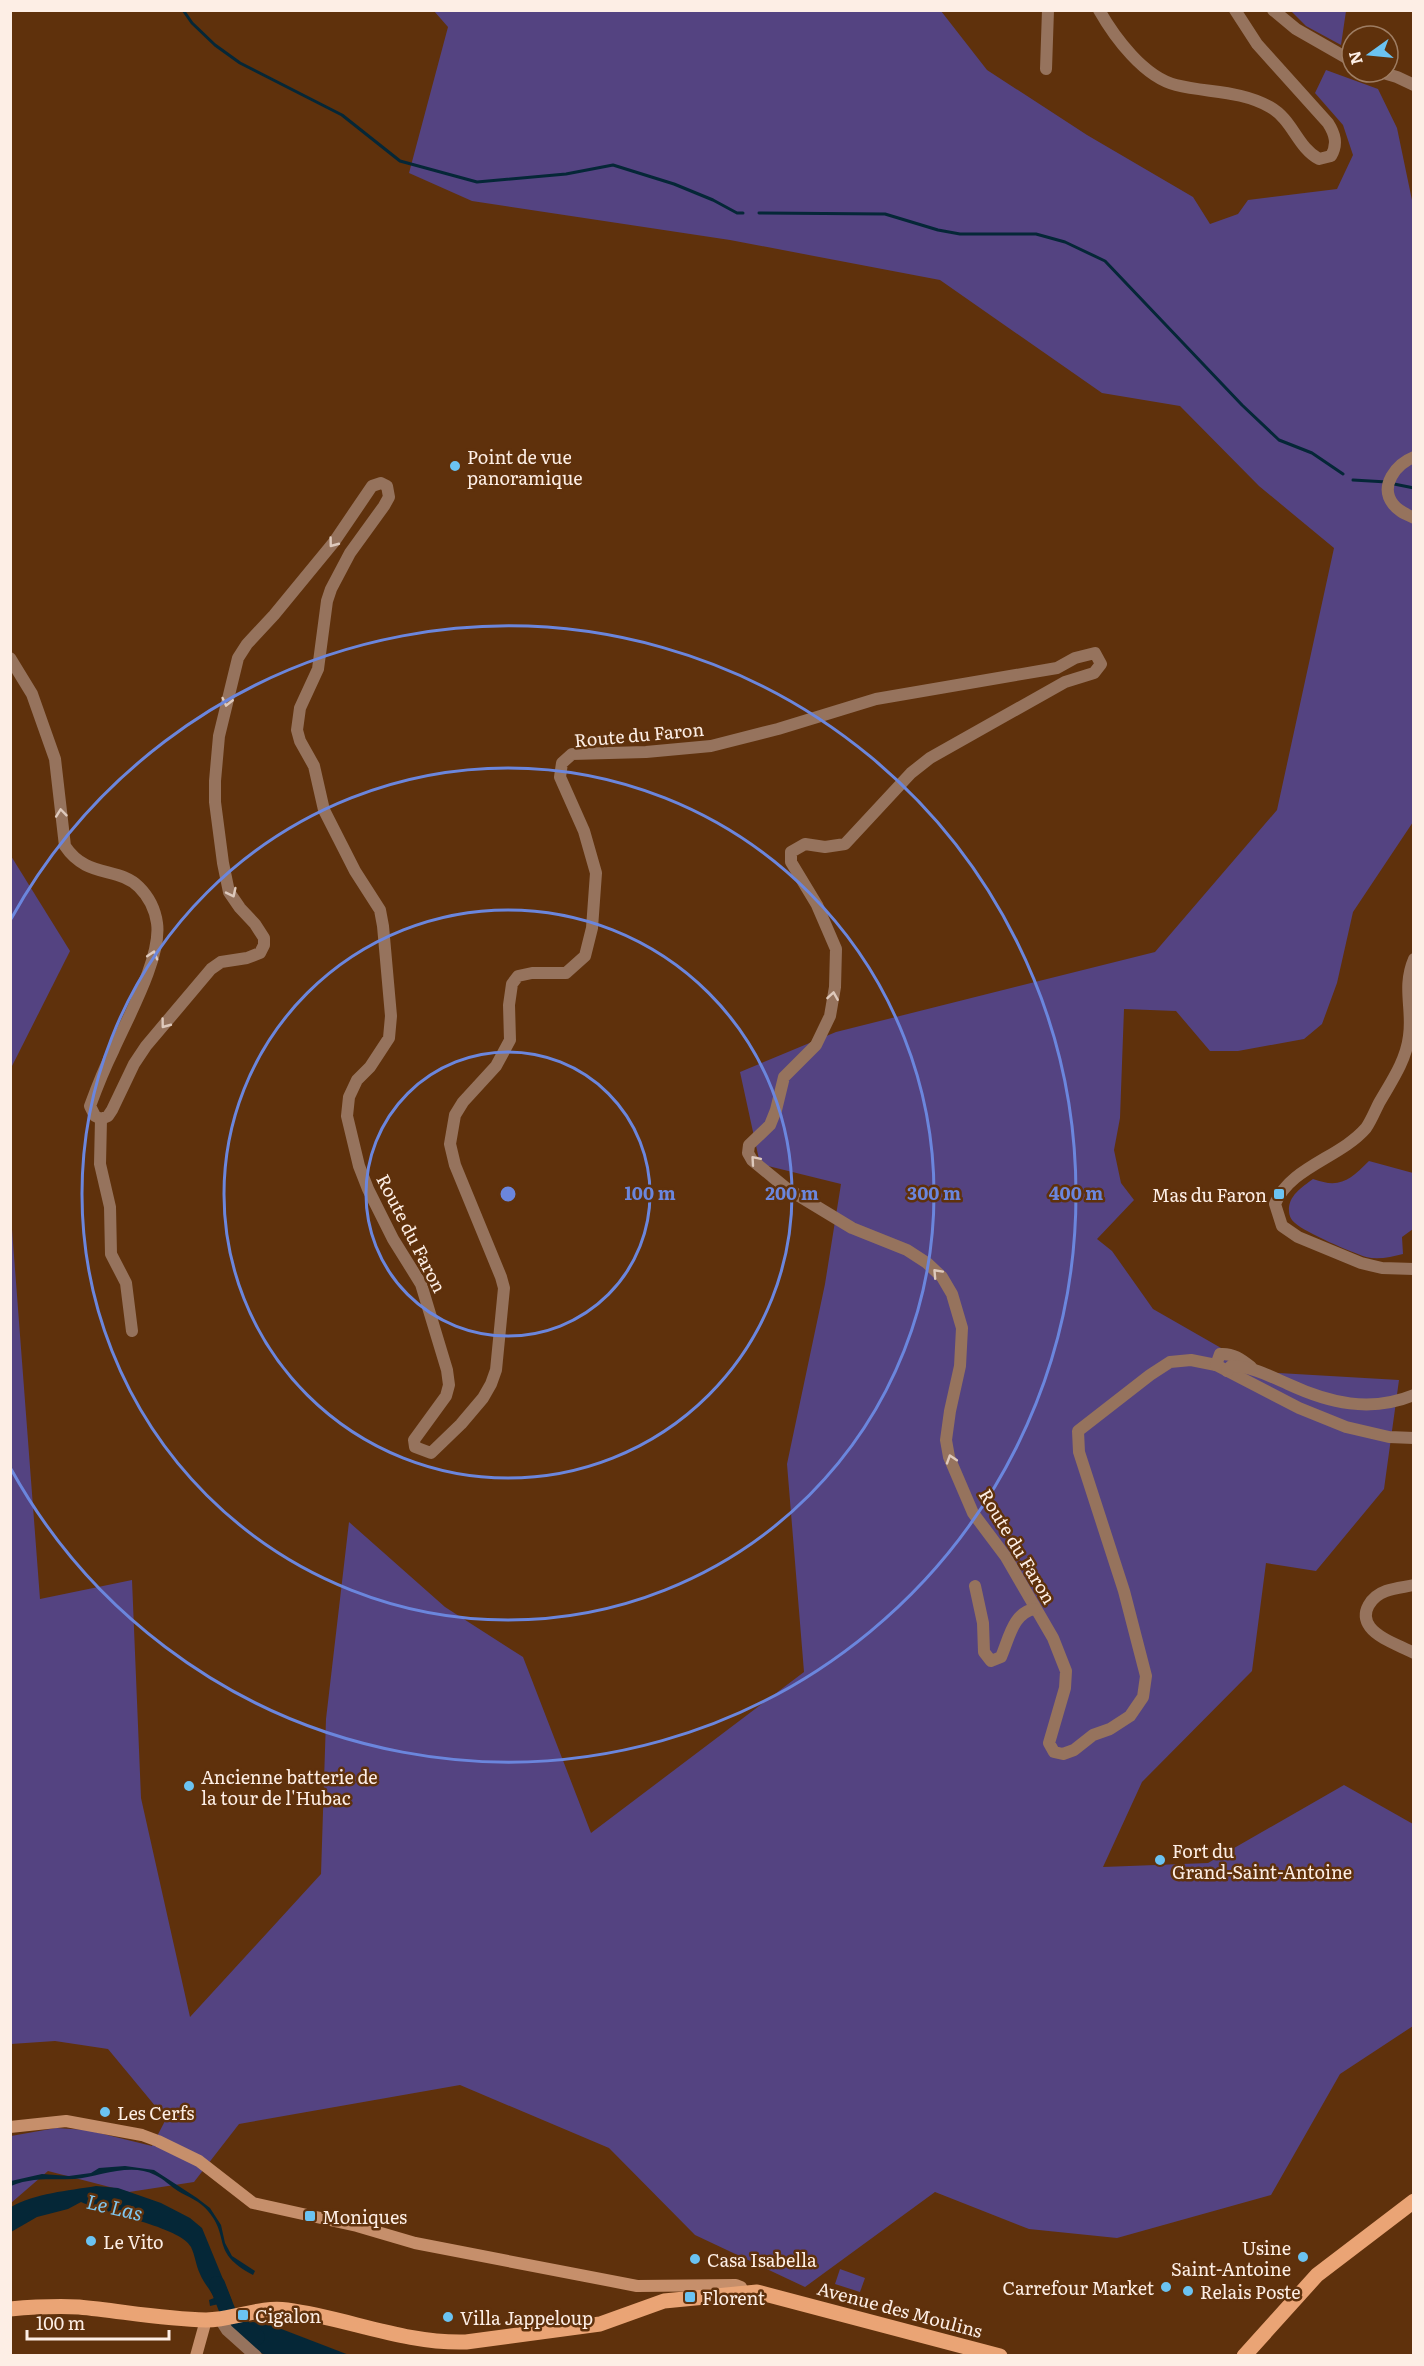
<svg xmlns="http://www.w3.org/2000/svg" width="1424" height="2366" viewBox="0 0 1424 2366" font-family="Literata,serif">
<style>
.green{fill:#544381}
.water{fill:#052737}
.lines{fill:none;stroke-linecap:round;stroke-linejoin:round}
.stream{stroke:#052737;stroke-width:3}
.river{stroke:#052737;stroke-width:16}
.street{stroke:#96735d;stroke-width:12}
.secondary{stroke:#c68f6b;stroke-width:12}
.primary{stroke:#eaa475;stroke-width:15}
.oneway{stroke:#dec9bc}
.ring{fill:none;stroke:#6b86dd;stroke-width:3}
.poi-dot{fill:#6bc3f2;stroke:#5f310c;stroke-width:2}
.labels{text-anchor:middle;dominant-baseline:central;stroke-width:5;stroke-linejoin:round;paint-order:stroke}
.poi-label{font-size:18px;fill:#fdeee5;stroke:#5f310c;text-anchor:start}
.street-label{font-size:18px;fill:#fdeee5;stroke:#5f310c}
.water-label{font-size:20px;font-style:italic;fill:#81c8f0;stroke:#5f310c}
.centre{fill:#6b86dd;stroke:#5f310c;stroke-width:3}
.ring-label{font-size:18px;text-anchor:middle;font-weight:bold;fill:#6b86dd;stroke:#5f310c;stroke-width:5;stroke-linejoin:round;paint-order:stroke}
</style>
<rect width="100%" height="100%" fill="#5f310c"/>
<g class="green">
<polygon points="434,11 941,11 987,70 1087,135 1193,197 1210,224 1238,214 1248,200 1337,189 1353,155 1343,125 1315,93 1326,70 1378,89 1397,128 1413,205 1413,822 1353,912 1337,983 1322,1024 1304,1039 1238,1051 1210,1051 1176,1011 1124,1009 1120,1118 1114,1150 1121,1183 1134,1200 1097,1239 1112,1251 1153,1309 1263,1372 1399,1380 1384,1489 1316,1571 1266,1563 1252,1671 1142,1782 1103,1867 1208,1863 1344,1785 1413,1824 1413,2026 1340,2074 1271,2195 1117,2238 1029,2229 935,2192 805,2287 695,2235 609,2148 460,2085 239,2124 194,2182 129,2192 48,2171 11,2203 11,2136 56,2128 87,2130 152,2146 166,2119 108,2049 55,2041 11,2044 10,1203 40,1599 132,1580 141,1798 190,2017 321,1874 326,1719 349,1522 445,1607 523,1657 591,1833 804,1672 787,1464 825,1284 841,1184 760,1164 740,1072 836,1032 1155,952 1277,810 1334,548 1259,486 1180,406 1102,393 940,280 730,240 472,201 409,173 448,27"/>
<polygon points="1291,11 1346,11 1341,45 1306,26"/>
<polygon points="11,856 70,951 11,1068"/>
<path d="M1369,1161L1413,1173V1229L1402,1237L1403,1254C1391,1257 1378,1260 1366,1257C1351,1252 1306,1233 1295,1223C1291,1220 1289,1215 1289,1211C1288,1196 1302,1187 1313,1179C1340,1189 1350,1180 1369,1161Z"/>
<polygon points="840,2269 865,2278 860,2292 835,2284"/>
</g>
<g class="water">
<path d="M125,2166L154,2170L197,2198L210,2208L221,2225L225,2243L232,2256L255,2271L253,2275C210,2252 231,2238 208,2211C200,2201 188,2197 178,2191C170,2186 164,2179 155,2175C130,2162 99,2177 74,2179C51,2180 32,2177 11,2186V2181L42,2174L69,2176L91,2173L99,2168Z"/>
<path d="M96,2186L118,2188L161,2203L190,2218L202,2228L232,2301L210,2306L209,2300L214,2298C210,2289 203,2282 200,2274C196,2266 195,2255 191,2247C181,2227 103,2213 81,2202L68,2209L37,2217L11,2232V2207C36,2193 67,2191 96,2186Z"/>
<polygon points="253,2322 271,2325 349,2355 267,2355 257,2352 231,2326"/>
</g>
<g class="lines">
<g class="stream">
<polyline points="183,10 192,23 215,45 240,63 342,115 400,161 477,182 566,174 613,165 674,184 713,200 737,213 743,213"/>
<polyline points="759,213 885,214 938,230 960,234 1036,234 1065,242 1105,261 1242,405 1279,440 1312,453 1343,474"/>
<polyline points="1353,480 1387,482"/>
<polyline points="1394,484 1414,488"/>
</g>
<polyline class="river" points="217,2284 231,2320 257,2337"/>
<g class="street">
<path d="M1099,10C1115,38 1144,77 1176,85C1208,93 1240,90 1270,107C1293,120 1297,147 1319,159L1331,156C1338,144 1335,134 1328,123L1257,44L1235,10"/>
<polyline points="1273,10 1296,29 1352,61"/>
<polyline points="1046,69 1048,10"/>
<polyline points="1380,72 1397,77 1414,85"/>
<path d="M1414,457C1396,464 1379,486 1393,504C1398,511 1406,514 1414,518"/>
<path d="M10,658L32,694L55,759L65,846C87,879 118,866 139,887C149,897 155,909 157,923C162,957 127,1019 113,1051C104,1069 97,1087 90,1106L95,1116L101,1119L108,1116L112,1110L134,1064L146,1046L211,969L221,962L247,958L260,953L264,945V938L255,924L240,908L229,892L223,863L215,802V781L219,736L238,658L247,644L274,615L334,542L372,486L381,483L387,486L389,497L384,506L350,553L331,589L327,601L318,669L300,708L297,730L300,741L314,766L324,810L355,871L380,910L383,926L391,1016L389,1038L370,1067L357,1080L349,1097L347,1116L359,1166L368,1189L393,1239L421,1284L447,1370L449,1385L446,1396L414,1440L415,1447L431,1453L461,1424L483,1398L491,1384L496,1370L504,1288L501,1277L455,1165L450,1144L455,1115L463,1102L496,1066L510,1040L509,1005L512,984L518,976L532,973H566L585,956L592,928L596,873L584,831L560,777L562,763L572,754L646,752L711,746L778,729L876,699L1057,668L1075,658L1095,653L1101,664L1094,673L1065,682L930,758L911,773L845,844L825,847L805,844L791,852V862L817,905L836,949L835,987L830,1016L816,1045L784,1077L776,1110L770,1125L749,1145L748,1153L752,1160L786,1188L852,1228L907,1250L927,1263L942,1277L952,1294L962,1328L960,1366L950,1411L946,1440L949,1457L973,1513L1006,1557L1053,1638L1066,1671L1065,1688L1049,1743L1054,1752L1063,1754L1074,1750L1093,1735L1110,1729L1130,1716L1143,1697L1146,1676L1124,1591L1079,1452L1078,1431L1150,1375L1170,1362L1191,1360L1216,1365L1299,1408L1346,1427L1389,1437L1414,1438"/>
<path d="M1414,959C1402,987 1413,1009 1409,1036C1406,1061 1391,1082 1379,1103C1375,1111 1371,1121 1366,1128C1340,1158 1290,1167 1275,1204L1282,1226L1298,1237L1361,1263L1382,1268L1414,1269"/>
<polyline points="101,1119 100,1164 110,1207 111,1254 126,1283 132,1331"/>
<path d="M1216,1365L1220,1354C1233,1353 1241,1359 1251,1367"/>
<path d="M1227,1371L1231,1366C1251,1366 1270,1376 1288,1384C1329,1403 1370,1413 1414,1395"/>
<path d="M1414,1585C1405,1587 1395,1588 1386,1591C1372,1596 1359,1612 1370,1627C1379,1639 1401,1646 1414,1653"/>
<path d="M975,1586L983,1623L984,1652L991,1661L1001,1657C1009,1639 1013,1612 1035,1609"/>
<polyline points="220,2319 227,2330 256,2356"/>
</g>
<g class="secondary">
<polyline points="10,2127 66,2121 142,2135 158,2141 199,2161 253,2203 357,2226 415,2243 637,2286 736,2285 741,2287 743,2292"/>
<polyline points="196,2356 206,2320"/>
</g>
<g class="primary">
<path d="M10,2309C33,2307 56,2306 79,2307C121,2311 163,2319 206,2320C233,2320 260,2306 287,2310C347,2318 405,2344 466,2342L600,2324L664,2301L757,2292L1000,2356"/>
<polyline points="1244,2356 1317,2275 1414,2201"/>
</g>
</g>
<defs><path id="oneway-chevron" d="M-2-3.5L2.5 0L-2 3.5" fill="none" stroke-width="1.6" stroke-linecap="round" stroke-linejoin="round" transform="scale(1.5)"/></defs>
<g class="oneway">
<use href="#oneway-chevron" transform="translate(333 543) rotate(127)"/>
<use href="#oneway-chevron" transform="translate(227 702) rotate(103)"/>
<use href="#oneway-chevron" transform="translate(61 813) rotate(-96)"/>
<use href="#oneway-chevron" transform="translate(232 893) rotate(64)"/>
<use href="#oneway-chevron" transform="translate(153 955) rotate(-73)"/>
<use href="#oneway-chevron" transform="translate(833 996) rotate(-81)"/>
<use href="#oneway-chevron" transform="translate(165 1024) rotate(127)"/>
<use href="#oneway-chevron" transform="translate(755 1160) rotate(-131)"/>
<use href="#oneway-chevron" transform="translate(937 1273) rotate(-133)"/>
<use href="#oneway-chevron" transform="translate(951 1459) rotate(-108)"/>
</g>
<g class="ring">
<circle cx="508" cy="1194" r="142"/>
<circle cx="508" cy="1194" r="284"/>
<circle cx="508" cy="1194" r="426"/>
<path d="M11 919A568 568 0 1 1 11 1469"/>
</g>
<g class="poi-dot">
<circle cx="455" cy="466" r="6"/>
<rect x="1273" y="1188" width="12" height="12" rx="3"/>
<circle cx="189" cy="1786" r="6"/>
<circle cx="1160" cy="1860" r="6"/>
<circle cx="105" cy="2112" r="6"/>
<rect x="304" y="2210" width="12" height="12" rx="3"/>
<circle cx="91" cy="2241" r="6"/>
<circle cx="1303" cy="2257" r="6"/>
<circle cx="695" cy="2259" r="6"/>
<circle cx="1166" cy="2287" r="6"/>
<circle cx="1188" cy="2291" r="6"/>
<rect x="684" y="2291" width="12" height="12" rx="3"/>
<rect x="237" y="2309" width="12" height="12" rx="3"/>
<circle cx="448" cy="2317" r="6"/>
</g>
<g class="labels">
<g class="poi-label">
<text x="467" y="456">Point de vue<tspan x="467" dy="21">panoramique</tspan></text>
<text x="1267" y="1194" text-anchor="end">Mas du Faron</text>
<text x="201" y="1776">Ancienne batterie de<tspan x="201" dy="21">la tour de l'Hubac</tspan></text>
<text x="1172" y="1850">Fort du<tspan x="1172" dy="21">Grand-Saint-Antoine</tspan></text>
<text x="117" y="2112">Les Cerfs</text>
<text x="322" y="2216">Moniques</text>
<text x="103" y="2241">Le Vito</text>
<text x="1291" y="2247" text-anchor="end">Usine<tspan x="1291" dy="21">Saint-Antoine</tspan></text>
<text x="707" y="2259">Casa Isabella</text>
<text x="1154" y="2287" text-anchor="end">Carrefour Market</text>
<text x="1200" y="2291">Relais Poste</text>
<text x="702" y="2297">Florent</text>
<text x="255" y="2315">Cigalon</text>
<text x="460" y="2317">Villa Jappeloup</text>
</g>
<g class="street-label">
<text transform="translate(639 734) rotate(-5)">Route du Faron</text>
<text transform="translate(412 1233) rotate(63)">Route du Faron</text>
<text transform="translate(1018 1546) rotate(59)">Route du Faron</text>
<text transform="translate(900 2309) rotate(15)">Avenue des Moulins</text>
</g>
<g class="water-label">
<text transform="translate(115 2206) rotate(13)">Le Las</text>
</g>
</g>
<circle cx="508" cy="1194" r="9" class="centre"/>
<g class="ring-label">
<text x="650" y="1200">100 m</text>
<text x="792" y="1200">200 m</text>
<text x="934" y="1200">300 m</text>
<text x="1076" y="1200">400 m</text>
</g>
<rect width="1424" height="2366" fill="none" stroke="#fdeee5" stroke-width="24"/>
<g transform="translate(1370 54) rotate(255)"><circle r="28" fill="#5f310c" stroke="#9e7d63" stroke-width="1.5"/>
<path d="M0-4.5L10 22L0 15L-10 22Z" fill="#6bc3f2"/>
<text y="-9" font-size="16" font-weight="bold" text-anchor="middle" fill="#fdeee5">N</text>
</g>
<path d="M27 2330v9h142v-9" fill="none" stroke="#fdeee5" stroke-width="3"/>
<text x="36" y="2330" font-size="18" fill="#fdeee5" stroke="#5f310c" stroke-width="4.5" paint-order="stroke">100 m</text>
</svg>
